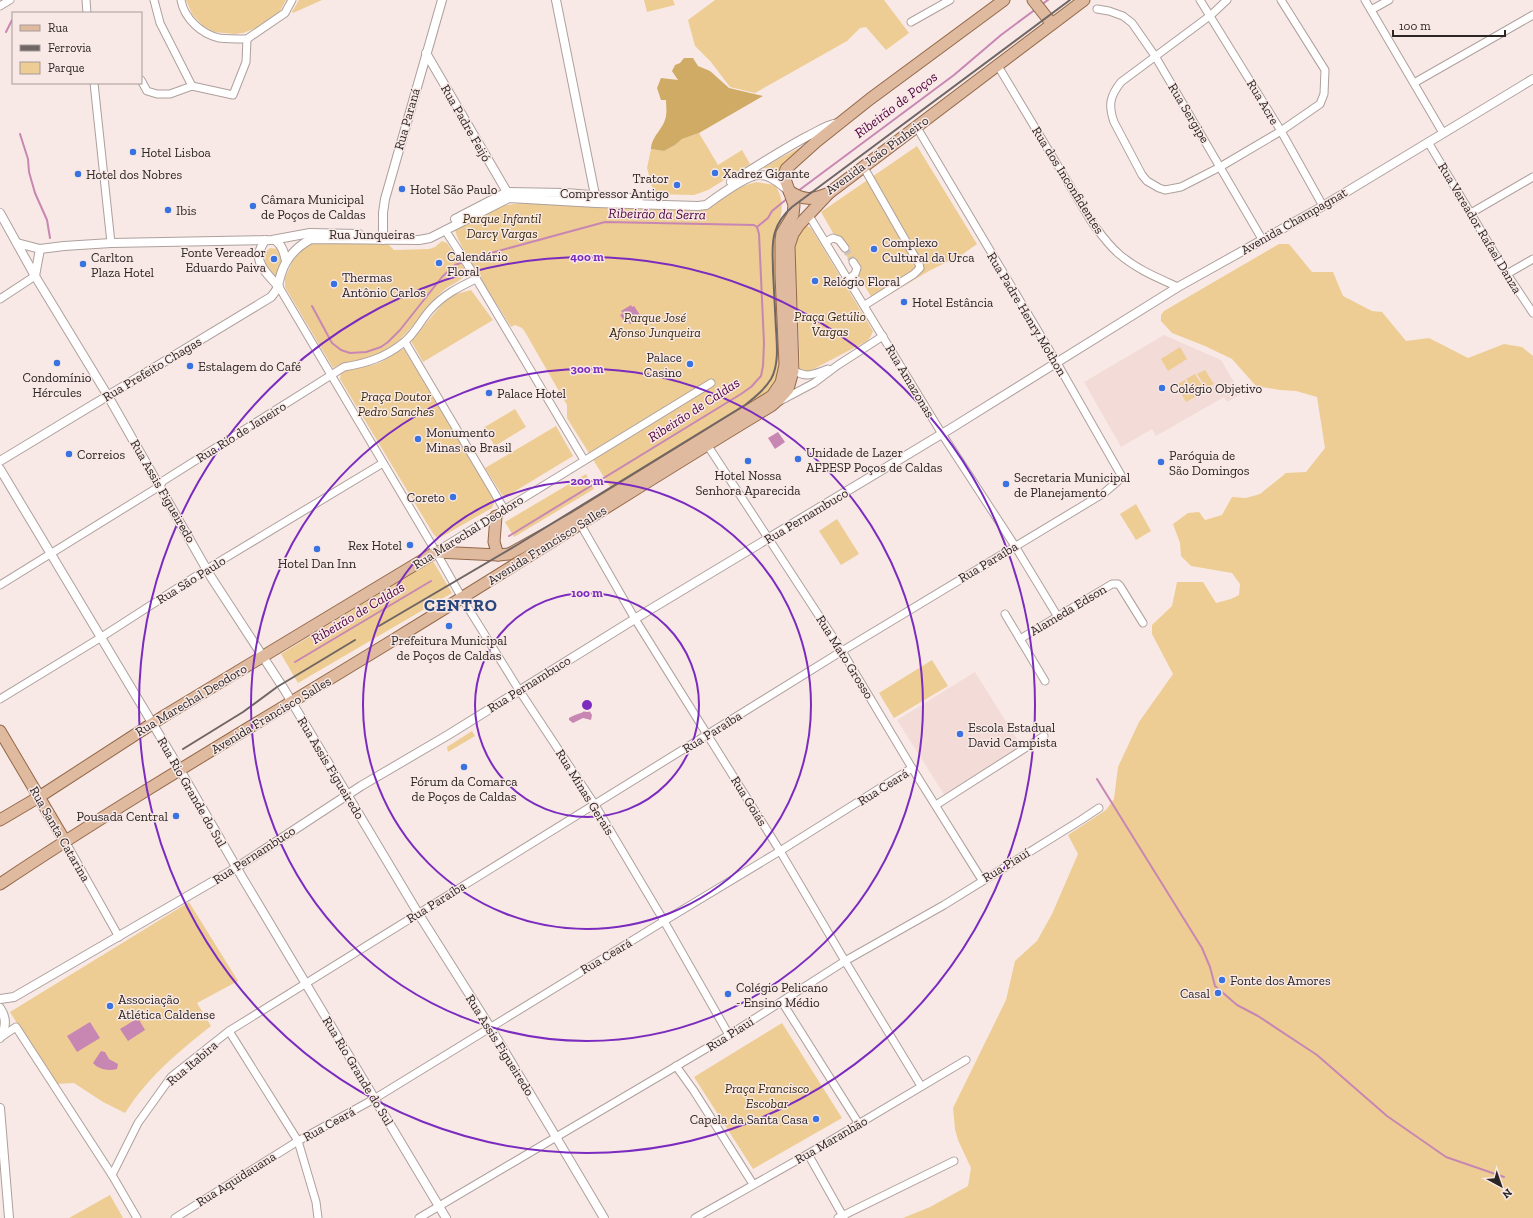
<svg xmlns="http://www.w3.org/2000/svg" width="1533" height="1218" viewBox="0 0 1533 1218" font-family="'Zilla Slab',serif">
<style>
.built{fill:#f3dcd7}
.green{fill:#edcd93}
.forest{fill:#d0ab65}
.water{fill:#c886b3}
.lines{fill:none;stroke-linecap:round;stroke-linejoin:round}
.stream{stroke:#c886b3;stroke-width:2}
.minor-tunnel{stroke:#cfc2bf;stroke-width:7;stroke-dasharray:7 3.5;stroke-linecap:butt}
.minor-casing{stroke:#aea09d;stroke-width:9}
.tertiary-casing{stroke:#aea09d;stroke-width:10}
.primary-casing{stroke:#936849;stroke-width:13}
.minor{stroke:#fff;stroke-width:7}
.tertiary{stroke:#fff;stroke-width:8}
.primary{stroke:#e0ba9e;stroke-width:11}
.rail{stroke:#6f6665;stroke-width:2}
.ring{fill:none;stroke:#7b2cbf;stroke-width:2}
.poi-dot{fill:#3972e1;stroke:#f8e9e6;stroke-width:1.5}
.labels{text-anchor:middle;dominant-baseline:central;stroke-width:3;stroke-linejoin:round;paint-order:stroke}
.street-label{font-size:13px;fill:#2b2524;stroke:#f8e9e6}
.poi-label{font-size:13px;fill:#2b2524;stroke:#f8e9e6;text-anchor:start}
.park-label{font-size:13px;font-style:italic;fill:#392a09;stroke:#f8e9e6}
.water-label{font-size:14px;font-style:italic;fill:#50003f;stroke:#f8e9e6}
.district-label{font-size:17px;font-weight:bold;letter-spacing:1px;fill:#29477e;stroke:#f8e9e6}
.centre{fill:#7b2cbf;stroke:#f8e9e6;stroke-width:2}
.ring-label{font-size:12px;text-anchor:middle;font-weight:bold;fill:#7b2cbf;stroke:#f8e9e6;stroke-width:3;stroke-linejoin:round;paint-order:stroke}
</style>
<rect width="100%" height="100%" fill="#f8e9e6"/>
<g class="built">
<polygon points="1164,335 1221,360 1241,394 1227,402 1224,397 1156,436 1152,429 1121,447 1084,382"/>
<polygon points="975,672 1022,747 945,796 897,720"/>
</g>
<g class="green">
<polygon points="186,0 286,0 280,11 274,16 254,29 243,33 235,34 214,32 203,26 192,14"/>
<polygon points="299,0 322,0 293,13 292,12"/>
<polygon points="644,0 673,0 675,5 647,12"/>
<polygon points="715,0 884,0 909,33 886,50 866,27 860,28 847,41 755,93 730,87 711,62 695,46 688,20"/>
<polygon points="699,133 718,165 742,150 750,164 708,190 694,195 654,194 647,168 651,149 664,151 675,145 682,139"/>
<polygon points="818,138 782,167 778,173 771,169 763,168 784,156"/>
<polygon points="917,146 977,244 963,254 929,271 875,303 840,245 821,212"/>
<path d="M756,182L775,185C788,205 779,218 776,239C771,284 787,330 779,376C778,382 772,387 769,392L612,490L567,418V405L525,332L522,328L515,325L511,327C502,311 454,241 455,228L498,206L523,203L701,210L710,207L740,187Z"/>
<path d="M807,226L811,228L873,331L871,336L867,341L810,371L802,372L800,368L795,251C796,242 798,232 807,226Z"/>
<path d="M442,241L447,243L467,272C462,282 450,284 443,291C419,313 407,341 377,356C362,363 347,360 333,368L285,287V278L296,253L311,242H386L394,250L429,249L435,247Z"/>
<polygon points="1279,244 1289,244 1312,272 1333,272 1343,296 1372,311 1382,312 1406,341 1429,338 1468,358 1504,344 1522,347 1533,356 1533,1218 903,1218 930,1207 968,1186 971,1168 958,1140 955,1129 953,1108 1006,1000 1015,961 1037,941 1052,914 1078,854 1068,835 1106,810 1114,799 1118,767 1139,722 1173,674 1152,634 1152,625 1172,606 1177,582 1203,582 1216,603 1231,599 1239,595 1240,584 1232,573 1191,566 1181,556 1180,543 1173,524 1188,513 1199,512 1205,520 1222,515 1232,497 1246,498 1260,494 1286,473 1306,472 1325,448 1317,397 1296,391 1280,390 1256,386 1232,359 1205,346 1172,333 1161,321 1161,315 1164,311"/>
<path d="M270,248L278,249C284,260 281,266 276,277C268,268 258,257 270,248Z"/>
<polygon points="471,290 493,320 423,362 411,341 449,296"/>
<polygon points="1180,347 1187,359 1168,371 1161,359"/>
<path d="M404,349L494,499V503L492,508L441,537L438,538L434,535L340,379L341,372C354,366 368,368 381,362C389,358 396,351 404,349Z"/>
<polygon points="1205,370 1214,384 1206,388 1197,374"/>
<polygon points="1195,374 1206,391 1197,397 1186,379"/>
<polygon points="1185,380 1195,397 1186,402 1176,385"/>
<polygon points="515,409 526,427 495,446 483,428"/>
<polygon points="556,426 573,456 504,498 485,468"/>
<polygon points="586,474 594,489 514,537 505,522"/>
<polygon points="1136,504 1151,531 1136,540 1120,514"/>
<polygon points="837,519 859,554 841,565 819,531"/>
<polygon points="433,561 452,593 298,683 281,654"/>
<polygon points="932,660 948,686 894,718 879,693"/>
<polygon points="472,731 475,736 448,752 447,747"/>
<path d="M189,902L238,981L197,1003L211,1026C178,1052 148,1077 125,1113L103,1102L74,1083L55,1084L10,1012Z"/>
<polygon points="782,1023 842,1118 753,1169 694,1077"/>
<polygon points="110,1195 123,1218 69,1218"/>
</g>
<path class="forest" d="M684,58H693L698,66L710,71L729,88L763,96L699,133L682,139L675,145L664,151L651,149C652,135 664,129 666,116C667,112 666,105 666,100H661L657,88L661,78L678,80L672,71L675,65L680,63Z"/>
<g class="water">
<polygon points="631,305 632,307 634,306 640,315 638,316 639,319 630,324 629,322 626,324 620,315 623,313 621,311"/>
<polygon points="778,432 785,442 775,449 768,438"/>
<path d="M586,710H589L592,715L591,720L583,718L573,723L569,720V718C575,714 581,714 586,710Z"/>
<polygon points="138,1018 145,1030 128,1041 120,1029"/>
<polygon points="90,1022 100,1038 77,1052 67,1036"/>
<path d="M101,1051L105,1052L109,1059L118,1064L117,1069C109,1071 99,1070 93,1063Z"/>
</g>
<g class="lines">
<g class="stream">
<polyline points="1041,5 1048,0"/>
<polyline points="6,32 12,20"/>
<polyline points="20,134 28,159 29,172 35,193 47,220 50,238"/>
<polyline points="798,191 954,75 1001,35 1036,9"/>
<polyline points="757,227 768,218 772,211 788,198"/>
<polyline points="312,306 332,343 341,350 350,353 366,352 381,347 388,342 400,330 442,277 455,265 480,256 568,232 605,222 754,225 757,227"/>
<polyline points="509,536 741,394 751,387 761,376 763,366 764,343 759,234 757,227"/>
<polyline points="295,662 431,581"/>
<polyline points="1097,779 1202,948 1210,967 1215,986 1237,1005 1258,1016 1317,1055 1387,1116 1446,1157 1504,1177"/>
</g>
<polyline class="minor-tunnel" points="845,248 853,262"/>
<defs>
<g id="minor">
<polyline points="86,0 87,13"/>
<polyline points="154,0 160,23 192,86"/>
<path d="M181,0C184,18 201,34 219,38C228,39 238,39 247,39L285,13L292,0"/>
<polyline points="1200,0 1281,131 1323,206"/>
<path d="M1227,0L1211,15L1121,82C1110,96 1108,105 1114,122L1142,175L1147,181L1159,188L1165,190L1181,187L1220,167L1281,131L1320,104L1324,94L1325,70L1281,0"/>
<polyline points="1365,0 1443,133"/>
<polyline points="0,6 10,0"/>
<polyline points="1097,9 1109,11 1123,16 1132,23 1155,56 1262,239"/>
<polyline points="1371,10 1389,0"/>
<polyline points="911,22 950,0"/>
<path d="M998,66L1091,221C1100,233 1108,245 1119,254C1136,269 1158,278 1178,287"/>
<polyline points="141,80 147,91 157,94 170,94 192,86 233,95 246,62 247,39"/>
<polyline points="94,83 111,243"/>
<polyline points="1414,83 1533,15"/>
<polyline points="1428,142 1507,274 1533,313"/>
<polyline points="863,166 919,264 920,268 914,274 865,305"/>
<polyline points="1471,213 1533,177"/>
<polyline points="808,214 942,434 1015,546 1058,617"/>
<polyline points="445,230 471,270 584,460"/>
<polyline points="825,242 833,238 839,240 845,248"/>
<polyline points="1507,274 1533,259"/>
<polyline points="849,279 855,274 857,268 853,262"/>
<polyline points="279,287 436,552 462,598 519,690 595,805 664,921 729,1035"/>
<polyline points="0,299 35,276"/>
<polyline points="405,342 504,509"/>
<path d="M790,368C806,379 811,375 828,369"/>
<polyline points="780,401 814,383 838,365 883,336"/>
<polyline points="706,443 842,651 912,768 982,880"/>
<polyline points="578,520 635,619 780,851 845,961 921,1086"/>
<polyline points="437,551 711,383"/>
<path d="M0,585L160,486L163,481L344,367C367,363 384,358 403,343C414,335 421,320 430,310C443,295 459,287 476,279"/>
<polyline points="1005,614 1045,681"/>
<polyline points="1020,639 1112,584 1118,584 1120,586 1143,623"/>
<polyline points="0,699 100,638 207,569 383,463"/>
<polyline points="936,805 1044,736"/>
<polyline points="65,841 119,937"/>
<polyline points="782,1002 859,1124"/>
<polyline points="229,1031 298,1141 316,1202 318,1218"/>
<polyline points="1,1037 16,1027 112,1175 137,1218"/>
<polyline points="676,1066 694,1091 753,1184"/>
<polyline points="808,1154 844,1218"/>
<polyline points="112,1175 138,1123 171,1077 229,1031 842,651 1104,493 1118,481 1121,475 1057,363 916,126"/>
<polyline points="175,1218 298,1141 374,1099 664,921 780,851 912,768"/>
<polyline points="419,1218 729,1035 845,961 944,905 1081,820 1099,808"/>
<polyline points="695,1218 808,1154 966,1060"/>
<polyline points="838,1218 954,1161"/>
</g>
<g id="tertiary">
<polyline points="556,0 596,200"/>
<polyline points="426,53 507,192"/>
<path d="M731,182C756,167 780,151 806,137C817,132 826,125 838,123"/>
<polyline points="0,213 35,276 108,396 211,577 284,689 418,913 490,1027 556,1137 604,1218"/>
<polyline points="455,219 507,192 566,193 639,199"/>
<path d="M265,240C263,244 259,249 259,255C258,267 272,279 279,287"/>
<path d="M275,240C282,245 284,252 286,261"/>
<polyline points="383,240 383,213 385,199 442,0"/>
<polyline points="17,243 40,249 64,246 111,243 272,240 310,233 359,234"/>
<polyline points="35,276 40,249"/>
<path d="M0,461L271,297C280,286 277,287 281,274C286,258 296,247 311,239L419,240L430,238L509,198L596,203L698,206L706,205C717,197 745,176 758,175C770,174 780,184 789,191"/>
<polyline points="0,469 172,756 242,877 446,1218"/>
<polyline points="0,999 14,997 236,868 361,786 448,735 646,612 950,429 1178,287 1323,206 1533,79"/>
<path d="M0,1008C7,1018 6,1028 0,1038"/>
<polyline points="0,1108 9,1218"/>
</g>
<g id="primary">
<polyline points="1033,0 1052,24"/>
<path d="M789,191C804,201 812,200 829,193L1084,0"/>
<polyline points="496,516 494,542 498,555"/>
<polyline points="0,731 65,841"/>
<polyline points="0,820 39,797 164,716 436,552 498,555 509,554 576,517 772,396 781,383 785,365 781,275 781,240 782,233 793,215 794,205 784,176 786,169 816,142 870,99 1004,0"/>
<path d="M0,884C129,798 263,720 395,639C521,562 645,482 771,406L779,399L788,389L793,371L789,246L793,234L799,225L829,193"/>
</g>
</defs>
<use href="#minor" class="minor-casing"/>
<use href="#tertiary" class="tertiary-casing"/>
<use href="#primary" class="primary-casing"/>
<use href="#minor" class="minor"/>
<use href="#tertiary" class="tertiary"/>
<use href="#primary" class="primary"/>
<g class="rail">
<path d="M379,626L517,545L745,405C755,397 764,390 771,379C779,365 777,345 776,329C775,309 774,290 773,271C773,258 771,244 775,232C778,222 784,214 792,207L1070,0"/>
<polyline points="183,749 243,712 277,687 355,640"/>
</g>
</g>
<g class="ring">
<circle cx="587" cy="705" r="112"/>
<circle cx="587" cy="705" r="224"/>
<circle cx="587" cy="705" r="336"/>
<circle cx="587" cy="705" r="448"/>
</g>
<g class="poi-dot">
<circle cx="133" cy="152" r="4"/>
<circle cx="715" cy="173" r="4"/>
<circle cx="78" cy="174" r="4"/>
<circle cx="677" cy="185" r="4"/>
<circle cx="402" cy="189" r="4"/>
<circle cx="253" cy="206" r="4"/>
<circle cx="168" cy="210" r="4"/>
<circle cx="874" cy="249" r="4"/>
<circle cx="274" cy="259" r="4"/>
<circle cx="439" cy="263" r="4"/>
<circle cx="83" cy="264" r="4"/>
<circle cx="815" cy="281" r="4"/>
<circle cx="334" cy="284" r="4"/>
<circle cx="904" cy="302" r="4"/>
<circle cx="57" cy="363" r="4"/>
<circle cx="690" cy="364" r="4"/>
<circle cx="190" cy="366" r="4"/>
<circle cx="1162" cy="388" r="4"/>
<circle cx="489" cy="393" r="4"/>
<circle cx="418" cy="439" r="4"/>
<circle cx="69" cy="454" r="4"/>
<circle cx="798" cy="459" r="4"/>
<circle cx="748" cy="461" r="4"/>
<circle cx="1161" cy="462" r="4"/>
<circle cx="1006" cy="484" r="4"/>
<circle cx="453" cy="497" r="4"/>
<circle cx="410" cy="545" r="4"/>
<circle cx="317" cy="549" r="4"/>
<circle cx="449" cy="626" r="4"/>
<circle cx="960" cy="734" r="4"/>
<circle cx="464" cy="767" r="4"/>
<circle cx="176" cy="816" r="4"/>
<circle cx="1222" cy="980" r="4"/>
<circle cx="1218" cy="993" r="4"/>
<circle cx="728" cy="994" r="4"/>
<circle cx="110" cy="1006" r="4"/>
<circle cx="816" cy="1119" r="4"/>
</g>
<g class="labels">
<g class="street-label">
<text transform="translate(1263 102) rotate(59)">Rua Acre</text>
<text transform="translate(1189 113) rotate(59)">Rua Sergipe</text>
<text transform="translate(407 119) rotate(-74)">Rua Paraná</text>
<text transform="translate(466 123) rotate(60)">Rua Padre Feijó</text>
<text transform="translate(877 155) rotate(-36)">Avenida João Pinheiro</text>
<text transform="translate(1068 180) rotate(58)">Rua dos Inconfidentes</text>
<text transform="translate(1294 221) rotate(-30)">Avenida Champagnat</text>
<text transform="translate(1480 228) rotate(59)">Rua Vereador Rafael Danza</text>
<text x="372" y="234">Rua Junqueiras</text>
<text transform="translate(1027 314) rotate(59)">Rua Padre Henry Mothon</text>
<text transform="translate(152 369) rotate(-31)">Rua Prefeito Chagas</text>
<text transform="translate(910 381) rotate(59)">Rua Amazonas</text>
<text transform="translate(241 432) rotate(-32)">Rua Rio de Janeiro</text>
<text transform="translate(163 491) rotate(60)">Rua Assis Figueiredo</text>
<text transform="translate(806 516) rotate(-31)">Rua Pernambuco</text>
<text transform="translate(468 532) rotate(-32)">Rua Marechal Deodoro</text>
<text transform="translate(547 545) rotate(-32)">Avenida Francisco Salles</text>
<text transform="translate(988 562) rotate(-31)">Rua Paraíba</text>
<text transform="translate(191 580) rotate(-32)">Rua São Paulo</text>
<text transform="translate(1068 610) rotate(-31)">Alameda Edson</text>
<text transform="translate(845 657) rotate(58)">Rua Mato Grosso</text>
<text transform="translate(529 684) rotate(-32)">Rua Pernambuco</text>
<text transform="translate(191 700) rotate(-31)">Rua Marechal Deodoro</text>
<text transform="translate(271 715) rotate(-31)">Avenida Francisco Salles</text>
<text transform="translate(712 732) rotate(-32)">Rua Paraíba</text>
<text transform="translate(331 768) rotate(59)">Rua Assis Figueiredo</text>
<text transform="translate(883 787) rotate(-32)">Rua Ceará</text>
<text transform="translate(192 792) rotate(60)">Rua Rio Grande do Sul</text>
<text transform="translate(585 792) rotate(58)">Rua Minas Gerais</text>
<text transform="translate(749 801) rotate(58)">Rua Goiás</text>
<text transform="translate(60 834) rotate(60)">Rua Santa Catarina</text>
<text transform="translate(254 855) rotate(-33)">Rua Pernambuco</text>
<text transform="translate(1006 865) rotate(-31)">Rua Piauí</text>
<text transform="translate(436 902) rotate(-32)">Rua Paraíba</text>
<text transform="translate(606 956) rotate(-31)">Rua Ceará</text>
<text transform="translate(730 1034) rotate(-32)">Rua Piauí</text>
<text transform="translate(500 1045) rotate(58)">Rua Assis Figueiredo</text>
<text transform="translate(192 1063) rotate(-40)">Rua Itabira</text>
<text transform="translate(358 1071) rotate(59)">Rua Rio Grande do Sul</text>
<text transform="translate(329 1124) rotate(-29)">Rua Ceará</text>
<text transform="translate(831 1140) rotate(-30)">Rua Maranhão</text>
<text transform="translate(236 1179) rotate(-32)">Rua Aquidauana</text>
</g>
<g class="poi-label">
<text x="141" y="152">Hotel Lisboa</text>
<text x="723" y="173">Xadrez Gigante</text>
<text x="86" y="174">Hotel dos Nobres</text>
<text x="669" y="178" text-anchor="end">Trator<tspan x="669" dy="15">Compressor Antigo</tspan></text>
<text x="410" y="189">Hotel São Paulo</text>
<text x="261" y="199">Câmara Municipal<tspan x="261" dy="15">de Poços de Caldas</tspan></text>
<text x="176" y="210">Ibis</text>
<text x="882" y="242">Complexo<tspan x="882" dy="15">Cultural da Urca</tspan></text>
<text x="266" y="252" text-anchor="end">Fonte Vereador<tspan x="266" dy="15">Eduardo Paiva</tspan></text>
<text x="447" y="256">Calendário<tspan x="447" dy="15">Floral</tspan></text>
<text x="91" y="257">Carlton<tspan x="91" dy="15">Plaza Hotel</tspan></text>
<text x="342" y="277">Thermas<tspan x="342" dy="15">Antônio Carlos</tspan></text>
<text x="823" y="281">Relógio Floral</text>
<text x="912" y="302">Hotel Estância</text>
<text x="682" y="357" text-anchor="end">Palace<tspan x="682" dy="15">Casino</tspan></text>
<text x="198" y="366">Estalagem do Café</text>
<text x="57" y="377" text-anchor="middle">Condomínio<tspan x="57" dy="15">Hércules</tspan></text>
<text x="1170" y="388">Colégio Objetivo</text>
<text x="497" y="393">Palace Hotel</text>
<text x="426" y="432">Monumento<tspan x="426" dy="15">Minas ao Brasil</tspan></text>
<text x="806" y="452">Unidade de Lazer<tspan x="806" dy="15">AFPESP Poços de Caldas</tspan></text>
<text x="77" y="454">Correios</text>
<text x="1169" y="455">Paróquia de<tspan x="1169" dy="15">São Domingos</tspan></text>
<text x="748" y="475" text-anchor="middle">Hotel Nossa<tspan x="748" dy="15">Senhora Aparecida</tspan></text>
<text x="1014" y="477">Secretaria Municipal<tspan x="1014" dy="15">de Planejamento</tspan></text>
<text x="445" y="497" text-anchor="end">Coreto</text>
<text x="402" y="545" text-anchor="end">Rex Hotel</text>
<text x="317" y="563" text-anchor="middle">Hotel Dan Inn</text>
<text x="449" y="640" text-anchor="middle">Prefeitura Municipal<tspan x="449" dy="15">de Poços de Caldas</tspan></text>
<text x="968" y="727">Escola Estadual<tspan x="968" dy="15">David Campista</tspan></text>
<text x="464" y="781" text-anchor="middle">Fórum da Comarca<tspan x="464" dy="15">de Poços de Caldas</tspan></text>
<text x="168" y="816" text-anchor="end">Pousada Central</text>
<text x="1230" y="980">Fonte dos Amores</text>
<text x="736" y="987">Colégio Pelicano<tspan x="736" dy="15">- Ensino Médio</tspan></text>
<text x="1210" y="993" text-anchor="end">Casal</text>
<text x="118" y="999">Associação<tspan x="118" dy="15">Atlética Caldense</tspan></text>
<text x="808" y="1119" text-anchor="end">Capela da Santa Casa</text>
</g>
<g class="park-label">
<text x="502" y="218">Parque Infantil<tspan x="502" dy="15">Darcy Vargas</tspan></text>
<text x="830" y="316">Praça Getúlio<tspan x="830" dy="15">Vargas</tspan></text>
<text x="655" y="317">Parque José<tspan x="655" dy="15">Afonso Junqueira</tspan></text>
<text x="396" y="396">Praça Doutor<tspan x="396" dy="15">Pedro Sanches</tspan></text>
<text x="767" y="1088">Praça Francisco<tspan x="767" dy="15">Escobar</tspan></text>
</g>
<g class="water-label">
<text transform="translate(896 105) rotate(-37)">Ribeirão de Poços</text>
<text transform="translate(657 214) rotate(1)">Ribeirão da Serra</text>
<text transform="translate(694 410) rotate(-33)">Ribeirão de Caldas</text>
<text transform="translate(358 613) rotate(-31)">Ribeirão de Caldas</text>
</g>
<g class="district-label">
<text x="461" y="605">CENTRO</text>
</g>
</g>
<circle cx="587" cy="705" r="6" class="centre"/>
<g class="ring-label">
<text x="587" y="261">400 m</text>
<text x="587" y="373">300 m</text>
<text x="587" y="485">200 m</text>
<text x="587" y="597">100 m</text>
</g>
<rect x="12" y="12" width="130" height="72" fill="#f8e9e6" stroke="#a69b98"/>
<rect x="20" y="25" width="20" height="6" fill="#e0ba9e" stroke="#a69b98"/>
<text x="48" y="32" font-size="12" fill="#2b2524">Rua</text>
<rect x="20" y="45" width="20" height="6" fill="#6f6665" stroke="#a69b98"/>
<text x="48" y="52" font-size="12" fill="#2b2524">Ferrovia</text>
<rect x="20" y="62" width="20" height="12" fill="#edcd93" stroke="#a69b98"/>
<text x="48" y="72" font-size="12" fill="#2b2524">Parque</text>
<g transform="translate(1501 1186) rotate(140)" stroke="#f8e9e6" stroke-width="3" paint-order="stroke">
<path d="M0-3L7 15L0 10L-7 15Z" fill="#2b2524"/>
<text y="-6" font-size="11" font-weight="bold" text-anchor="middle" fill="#2b2524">N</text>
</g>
<path d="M1393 30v6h112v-6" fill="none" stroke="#2b2524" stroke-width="2"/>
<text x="1399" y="30" font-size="12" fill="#2b2524" stroke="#f8e9e6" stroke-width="3" paint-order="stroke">100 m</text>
</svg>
